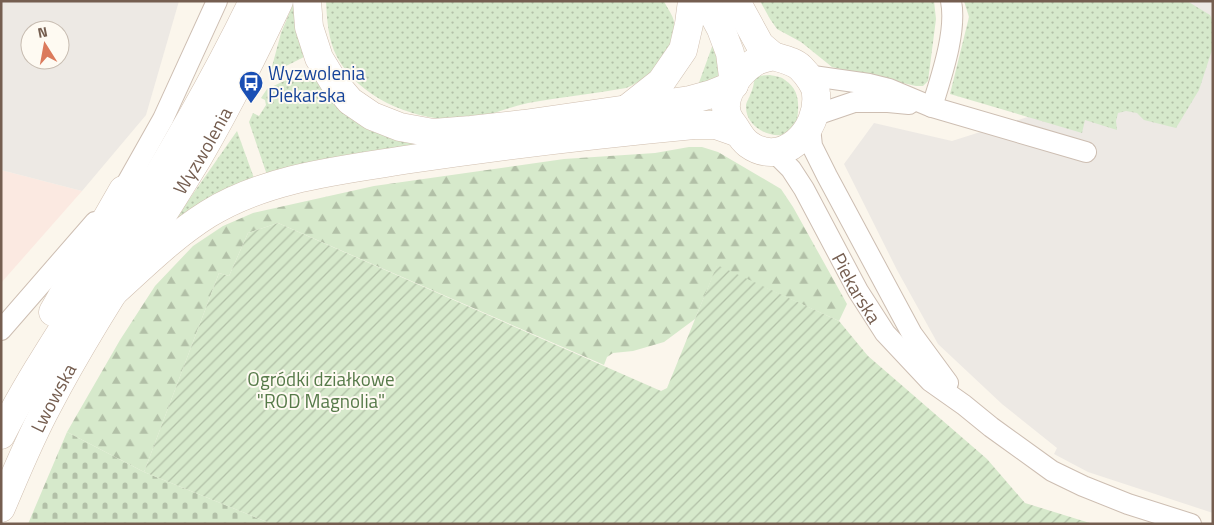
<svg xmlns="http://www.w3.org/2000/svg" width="1214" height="525" viewBox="0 0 1214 525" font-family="'Titillium Web',sans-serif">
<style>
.commercial{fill:#fbe9e1}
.industrial{fill:#ede9e4;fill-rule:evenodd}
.grass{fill:url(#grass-dots)}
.forest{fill:url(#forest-firs)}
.cemetery{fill:url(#cemetery-stones)}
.garden{fill:url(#garden-furrows)}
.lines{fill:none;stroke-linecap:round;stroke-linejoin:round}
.street-casing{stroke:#cdbeb2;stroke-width:22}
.secondary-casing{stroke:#d0bfb0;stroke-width:29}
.street{stroke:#fff;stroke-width:20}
.secondary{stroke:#fff;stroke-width:28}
.labels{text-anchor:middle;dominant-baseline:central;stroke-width:4;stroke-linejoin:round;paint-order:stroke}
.transit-label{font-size:19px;fill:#164399;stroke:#fefaf2;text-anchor:start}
.street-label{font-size:19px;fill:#755e50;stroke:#fefaf2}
.park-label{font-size:19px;fill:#567a49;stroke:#fefaf2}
</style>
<defs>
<pattern id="grass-dots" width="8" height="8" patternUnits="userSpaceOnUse" patternTransform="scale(1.25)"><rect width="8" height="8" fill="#d6e9cb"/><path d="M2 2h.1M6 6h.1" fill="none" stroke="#b2c0a7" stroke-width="1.8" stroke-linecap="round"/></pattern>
<pattern id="forest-firs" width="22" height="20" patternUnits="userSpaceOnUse" patternTransform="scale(1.25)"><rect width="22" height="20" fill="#d6e9cb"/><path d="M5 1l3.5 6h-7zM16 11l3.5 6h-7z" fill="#b2c0a7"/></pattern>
<pattern id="cemetery-stones" width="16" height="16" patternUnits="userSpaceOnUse" patternTransform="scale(1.25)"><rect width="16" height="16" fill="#d6e9cb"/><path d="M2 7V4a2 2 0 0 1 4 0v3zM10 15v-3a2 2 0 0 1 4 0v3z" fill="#b2c0a7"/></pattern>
<pattern id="garden-furrows" width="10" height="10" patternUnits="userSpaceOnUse" patternTransform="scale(1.25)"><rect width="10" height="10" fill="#d6e9cb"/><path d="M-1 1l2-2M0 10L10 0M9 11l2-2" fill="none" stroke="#b2c0a7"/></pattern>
</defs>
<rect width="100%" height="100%" fill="#fbf6ec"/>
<polygon class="commercial" points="1,170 82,191 1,283"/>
<g class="industrial">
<path d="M1,1H179L146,115L82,191L1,170ZM30,30H60V60H30Z"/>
<polygon points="1074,1 1213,1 1213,513 1088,472 1054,454 1057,448 1002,404 938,344 897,270 844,164 874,123 952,141 1040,113"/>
</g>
<g class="grass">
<path d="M326,1H664C667,8 673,15 674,22C679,51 650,78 626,88C594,94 560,97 528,103C506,108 484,118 461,119C416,122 359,98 337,57C328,40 327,20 326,1Z"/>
<polygon points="760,1 934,1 936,19 928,81 923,86 916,86 832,67 801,42 777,29 770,19"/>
<polygon points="964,1 1187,1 1210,15 1213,22 1213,47 1199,90 1176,128 1144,120 1137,113 1126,111 1118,113 1116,121 1117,130 1085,120 1082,133 950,94 969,17"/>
<polygon points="294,2 295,26 304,57 270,74 281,33"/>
<path d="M713,44C718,52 723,75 714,82C709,86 702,88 696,91Z"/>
<polygon points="312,68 436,140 267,175 249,122 253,113 259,116 266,105 265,100 261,98 267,89"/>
<path d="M770,75C775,76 782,77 785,80C803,92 798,111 796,128C791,131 787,134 782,135C765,137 745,124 746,106C746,102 749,99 750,95C753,89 754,83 755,76Z"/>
<polygon points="237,131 254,178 176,224 174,221"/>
</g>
<polygon class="forest" points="689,147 702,147 718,152 781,189 793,207 847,304 839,321 717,266 695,319 664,342 633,351 613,353 607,357 604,365 278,223 248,233 229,276 219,273 144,472 67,432 120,340 155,286 193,246 223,226 253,213 374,186 564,159 655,153"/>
<polygon class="cemetery" points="67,432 144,472 272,524 28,524"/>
<polygon class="garden" points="278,223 661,391 667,388 717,265 839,321 868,356 987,459 1025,503 1093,524 272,524 144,472 219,273 229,276 248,233"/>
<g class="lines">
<defs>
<g id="street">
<polyline points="806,75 869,84 889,89 932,107 1086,152"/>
<path d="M932,107C941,77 957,32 951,1"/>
<polyline points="813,116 854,102 888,102 909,104"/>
<polyline points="810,127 812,146 827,176 912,334 948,383"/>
<path id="s1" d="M774,152L791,169L804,189L858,291L885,333L930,381L964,405L991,427L1052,471L1083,486L1128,504L1191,524"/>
<polyline points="114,200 123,190 163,119 217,1"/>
<polyline points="1,330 95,222"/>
</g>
<g id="secondary">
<polyline points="307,1 309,27 319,58 333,81 350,101 372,116 400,127 433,133 471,130 524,124 690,100 712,94 734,85"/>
<polyline points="706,1 721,29 730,53 734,85"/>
<polyline points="736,1 760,45 773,56"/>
<path d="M773,56C782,59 794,61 801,68C807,74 816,86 816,94C820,131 782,169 748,144C740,138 737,129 732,123C715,104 737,73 755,62C760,59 767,58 773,56Z"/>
<polyline points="628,108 661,82 683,50 689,24 692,1"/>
<path d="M114,292C144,265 173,236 208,214C268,177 343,170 411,159C505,145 599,134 694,125H716L736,132"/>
<polyline points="53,312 123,190"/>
<path d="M1,435C33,372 74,313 111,253C162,171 211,88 253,1"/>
<path id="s2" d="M1,508C16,473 30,438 48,405C93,319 149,239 199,156C228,106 254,54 279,1"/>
</g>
</defs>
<use href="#street" class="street-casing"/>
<use href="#secondary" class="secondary-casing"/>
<use href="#street" class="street"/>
<use href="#secondary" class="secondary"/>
</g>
<defs>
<symbol id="bus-pin" viewBox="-11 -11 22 30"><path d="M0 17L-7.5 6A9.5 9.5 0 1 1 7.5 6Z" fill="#1a4fb4" stroke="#fefaf2"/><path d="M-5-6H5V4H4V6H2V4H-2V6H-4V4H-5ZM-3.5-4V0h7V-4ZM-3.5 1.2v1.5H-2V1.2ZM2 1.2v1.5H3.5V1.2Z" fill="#fff"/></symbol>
</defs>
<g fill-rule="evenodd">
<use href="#bus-pin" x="237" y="69" width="28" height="38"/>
</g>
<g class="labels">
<g class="transit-label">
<text x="268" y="72">Wyzwolenia<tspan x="268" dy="22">Piekarska</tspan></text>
</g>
<g class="street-label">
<text stroke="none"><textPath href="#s2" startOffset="411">Wyzwolenia</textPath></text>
<text stroke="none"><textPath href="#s1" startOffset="160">Piekarska</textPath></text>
<text stroke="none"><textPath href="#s2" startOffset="122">Lwowska</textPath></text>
</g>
<g class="park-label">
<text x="321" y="378">Ogródki działkowe<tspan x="321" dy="22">"ROD Magnolia"</tspan></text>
</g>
</g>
<rect width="1214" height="525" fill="none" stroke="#755e50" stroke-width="5"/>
<g transform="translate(45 45) rotate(349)"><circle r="24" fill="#fefaf2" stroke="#c7bcb1"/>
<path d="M0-4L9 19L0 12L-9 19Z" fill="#db7a5c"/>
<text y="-8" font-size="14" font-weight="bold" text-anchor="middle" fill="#755e50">N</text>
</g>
</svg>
